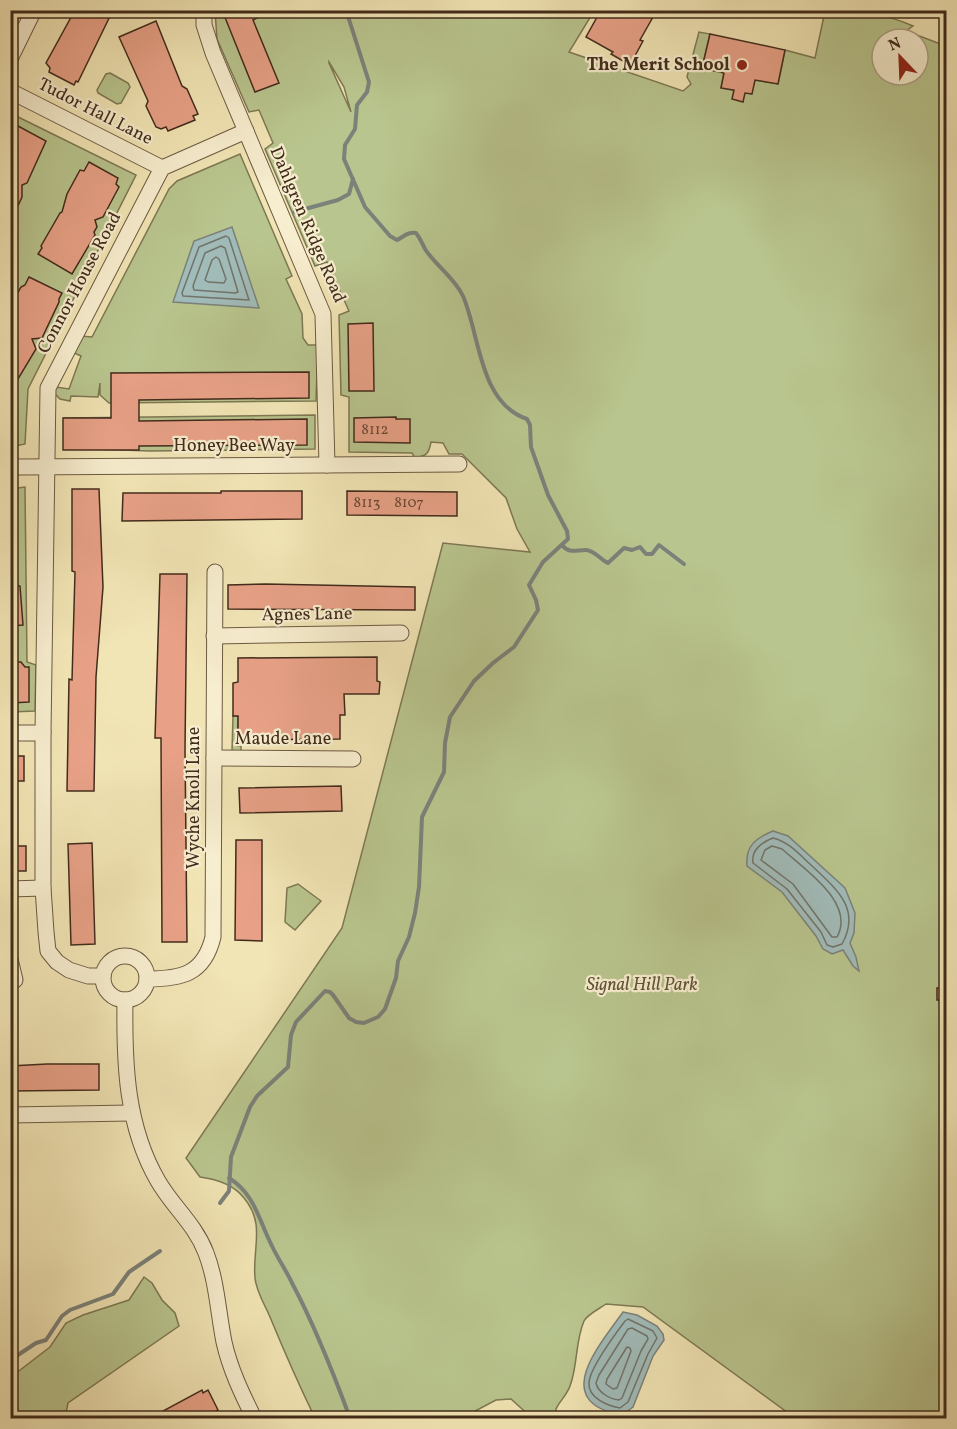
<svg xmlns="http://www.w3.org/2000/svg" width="957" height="1429" viewBox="0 0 957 1429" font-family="Vollkorn,serif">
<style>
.green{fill:#b9c58e;stroke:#7d7854;stroke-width:1.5;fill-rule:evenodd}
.water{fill:#a1bcba;stroke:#7b827a;stroke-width:1.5}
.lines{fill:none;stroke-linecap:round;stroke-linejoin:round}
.shore{stroke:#71746a;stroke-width:1.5}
.stream{stroke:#7b827a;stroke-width:4}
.building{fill:#e8a187;stroke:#412b1b;stroke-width:1.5}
.street-casing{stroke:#6d5a42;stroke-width:17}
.street{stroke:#f7eecf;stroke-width:15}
.poi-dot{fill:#8f2418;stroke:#f7eecf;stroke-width:2}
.labels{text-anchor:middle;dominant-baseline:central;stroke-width:4.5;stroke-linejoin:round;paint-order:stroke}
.number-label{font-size:15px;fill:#6b4836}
.poi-label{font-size:18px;font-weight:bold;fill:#412b1b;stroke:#f7eecf;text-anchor:end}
.street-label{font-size:18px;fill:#412b1b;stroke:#f7eecf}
.park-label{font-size:18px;font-style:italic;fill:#5f5238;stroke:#f7eecf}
</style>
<rect width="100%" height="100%" fill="#f2e5b5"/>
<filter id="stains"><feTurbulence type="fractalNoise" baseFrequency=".00333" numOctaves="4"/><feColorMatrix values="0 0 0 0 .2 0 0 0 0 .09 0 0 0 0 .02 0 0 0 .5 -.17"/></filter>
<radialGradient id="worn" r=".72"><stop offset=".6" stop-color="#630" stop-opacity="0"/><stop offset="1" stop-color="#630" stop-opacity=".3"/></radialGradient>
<g class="green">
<path d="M215,11H594L569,52L683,91L691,84L687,77L699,32L710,34L702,68L724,73L721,88L751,94L755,80L778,84L785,50L815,58L825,11C855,11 885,13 913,26L906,31L946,46V1418H795L643,1307L606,1304C599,1309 588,1314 584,1321C575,1342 578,1365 570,1386C566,1398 554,1405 554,1418H532L511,1399L496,1400L462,1418H315C299,1385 284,1351 270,1317C265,1305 256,1291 255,1278C252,1249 266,1224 244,1198C233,1184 216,1179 200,1177L186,1158L342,928L443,543L530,552L517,529L506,498L462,454H449L443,443L431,442C429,453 427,456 415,458L412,453L349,452V397L341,395L339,315L349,311L327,262L315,266L265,149L273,143L259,110L249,112L217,39ZM882,39H918V75H882ZM329,62L344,87L351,112L329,63Z"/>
<polygon points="110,73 128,83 130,87 121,103 117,104 98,93 97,90 106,74"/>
<polygon points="10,113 136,175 28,389 25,444 11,447"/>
<polygon points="240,154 292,276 286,279 302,314 303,338 308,345 318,345 316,401 109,403 100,395 100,383 98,397 71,396 70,401 60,399 53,392 56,387 69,389 81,356 72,352 81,336 92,337 169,189 177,181"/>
<polygon points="315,415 315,449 150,451 65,448 64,418"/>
<polygon points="25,487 27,662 36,665 35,711 11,712 10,489"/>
<polygon points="233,716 238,716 237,746 241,746 241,751 232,751"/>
<polygon points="298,884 321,901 295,930 285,922 287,888"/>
<polygon points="144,1277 152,1283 162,1300 175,1313 179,1326 68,1403 65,1418 11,1418 11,1377 50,1347 66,1323 83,1315 129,1300"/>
</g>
<g class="water">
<polygon points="232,227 259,308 173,302 194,241"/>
<path d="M773,831L788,836L845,888L855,913L854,933L850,943L856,957L859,971L853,966L843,950L832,954L823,949L816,936L782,892L747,866C745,846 756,838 773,831Z"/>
<path d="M623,1312L637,1315L657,1326L663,1334L664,1340L653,1356L633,1407L622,1415C549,1402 599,1346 623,1312Z"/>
</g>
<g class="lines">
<g class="shore">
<polygon points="226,236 229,238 249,300 183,296 182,293 199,247"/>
<polygon points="221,246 225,248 238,292 235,293 194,290 193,286 205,253"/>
<polygon points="216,257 219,259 226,279 224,283 208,282 205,280 212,260"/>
<path d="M773,838C789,842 799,854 811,865C835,888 862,908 842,944L833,947L827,945L821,932L787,889L753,863C751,850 762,842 773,838Z"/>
<path d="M772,846L782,849C804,869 856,903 837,937H832L793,884L761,860L765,850Z"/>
<path d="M628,1319L653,1331L657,1338L648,1354L628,1402L620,1408C608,1406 588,1398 589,1383C589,1369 616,1333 625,1321Z"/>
<path d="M632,1328L647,1336L648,1339L641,1351L622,1398L619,1400C609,1399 598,1392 596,1383L599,1375L628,1329Z"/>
<polygon points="627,1347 630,1348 631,1351 617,1388 613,1389 606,1384 607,1379"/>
</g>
<g class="stream">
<polyline points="294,212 338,200 349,194 353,179"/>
<path d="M562,545C569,554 576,550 586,550C594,550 601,560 608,563L624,548L632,550L640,547L646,554H652L659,545L684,564"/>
<path d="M229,1178C255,1194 259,1221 272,1246C278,1259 286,1270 292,1283C315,1326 333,1372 350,1418"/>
<path d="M220,1203L229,1191L231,1157L250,1107L257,1096L288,1067L291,1035L296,1022L325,991L330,992L333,995L349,1018L356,1022L364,1023L378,1017L385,1009L396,978L398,961L409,937L415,913L419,887L422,817L444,772L445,743L450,717L474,681L493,663L514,647L538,610L536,600L529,585L543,562L568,539L567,531L548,495L531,447L530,425L527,419C479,403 480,335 463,296C454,277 436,266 425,249C422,243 420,238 416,233C406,232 404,237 397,240L390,236L365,207L344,159L345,145L355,129L357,105L367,92L369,82L346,10"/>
<polyline points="10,1364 18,1355 36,1343 46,1340 62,1316 70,1310 113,1294 129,1272 160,1251"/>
</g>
</g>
<g class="building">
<polygon points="75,10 113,10 78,82 76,81 74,85 49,72 50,68 46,63"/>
<polygon points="236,10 275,10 253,20 279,83 255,92 224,15"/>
<polygon points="601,10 657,10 640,40 643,41 630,65 611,54 613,52 586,37"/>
<polygon points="156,21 182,86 187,89 198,114 193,116 195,120 168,131 166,127 161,129 156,127 146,106 148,101 119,37"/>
<polygon points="710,34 785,50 778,84 755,80 752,94 745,93 743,102 732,99 734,90 721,88 724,73 702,68"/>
<polygon points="18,126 46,141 27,183 22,185 22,197 10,223 10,135"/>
<polygon points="89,162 118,178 116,184 119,187 103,217 95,220 97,227 94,232 95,235 72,274 38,254 42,248 41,246 60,213 62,212 67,194 80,170 84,171"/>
<polygon points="29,277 62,293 59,299 59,302 42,338 32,339 36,349 18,379 10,374 10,307 21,287 25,285"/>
<polygon points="373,323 374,391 349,391 348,324"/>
<polygon points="309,372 309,398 139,400 139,421 307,419 307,445 139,446 139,450 63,450 63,418 111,418 111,373"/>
<polygon points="396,417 396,419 410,419 410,443 354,442 354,418"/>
<polygon points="72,489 99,489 103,587 96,677 94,791 67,791 69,679 72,680 75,572 72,571"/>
<polygon points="221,491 302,491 302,519 122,521 123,493 221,493"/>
<polygon points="347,491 457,492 457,516 347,515"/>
<polygon points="160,574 187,574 185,750 187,942 162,942 161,738 155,738"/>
<polygon points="10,584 20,586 23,625 10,626"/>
<polygon points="266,584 415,587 415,610 228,609 228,585"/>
<polygon points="377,657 377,681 380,682 379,694 344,694 345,715 340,715 340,739 238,740 238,716 233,716 233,683 238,682 238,658"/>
<polygon points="10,662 21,662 25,667 29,667 29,702 10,703"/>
<rect x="10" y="756" width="14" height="25"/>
<polygon points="341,786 342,811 240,813 239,788"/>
<polygon points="236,840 262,840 262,941 235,940"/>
<polygon points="92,843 95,944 71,945 68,844"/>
<rect x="10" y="846" width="16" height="25"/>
<rect x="937" y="988" width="9" height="12"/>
<polygon points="47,1064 99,1064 99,1090 10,1091 10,1066"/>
<polygon points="202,1390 203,1393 208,1390 218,1410 202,1419 167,1419 163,1411"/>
</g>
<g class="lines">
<defs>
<g id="street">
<polyline points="204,10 204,25 213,53 323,314 327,465"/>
<polyline points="10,59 34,10"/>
<polyline points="10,91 162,168"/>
<polyline points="10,468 18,467 459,464"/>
<polyline points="214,636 401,633"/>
<polyline points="10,733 43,733"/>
<polyline points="214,758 353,759"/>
<polyline points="10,889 43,888"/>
<circle cx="125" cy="978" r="22"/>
<polyline points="10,959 15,980"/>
<polyline points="103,976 88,976 69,970 57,962 48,951 46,932 43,888 43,733 48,388 162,168 246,131"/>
<path d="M147,979C182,979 204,974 213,937L215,572"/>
<path d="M125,1000C124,1063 126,1126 158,1181C173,1207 195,1224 206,1253C217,1282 218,1312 224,1342C230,1369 242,1394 254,1418"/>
<polyline points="10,1115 131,1113"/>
</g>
</defs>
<use href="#street" class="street-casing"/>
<use href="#street" class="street"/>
</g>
<circle class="poi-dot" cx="742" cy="65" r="6"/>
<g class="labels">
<g class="number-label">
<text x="375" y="430">8112</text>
<text x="367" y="503">8113</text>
<text x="409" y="503">8107</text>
</g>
<g class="poi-label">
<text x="730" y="65">The Merit School</text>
</g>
<g class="street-label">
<text transform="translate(95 112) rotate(27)">Tudor Hall Lane</text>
<text transform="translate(307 225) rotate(67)">Dahlgren Ridge Road</text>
<text transform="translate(80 283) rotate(-62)">Connor House Road</text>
<text x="234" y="446">Honey Bee Way</text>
<text transform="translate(307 615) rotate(-1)">Agnes Lane</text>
<text x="283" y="739">Maude Lane</text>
<text transform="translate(194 798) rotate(-90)">Wyche Knoll Lane</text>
</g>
<g class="park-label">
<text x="642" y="985">Signal Hill Park</text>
</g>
</g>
<rect width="957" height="1429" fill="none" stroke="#f2e5b5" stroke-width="36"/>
<rect x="12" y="12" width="933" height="1405" fill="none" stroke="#412b1b" stroke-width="3"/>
<rect x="18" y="18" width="921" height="1393" fill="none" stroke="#412b1b" stroke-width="1.5"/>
<g transform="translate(900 57) rotate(337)"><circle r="28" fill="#f7eecf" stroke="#aea087" stroke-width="1.5"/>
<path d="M0-4.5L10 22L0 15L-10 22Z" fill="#8f2418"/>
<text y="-9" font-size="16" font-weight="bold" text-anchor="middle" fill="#412b1b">N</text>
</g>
<rect width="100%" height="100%" filter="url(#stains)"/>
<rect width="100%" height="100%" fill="url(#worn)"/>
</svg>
